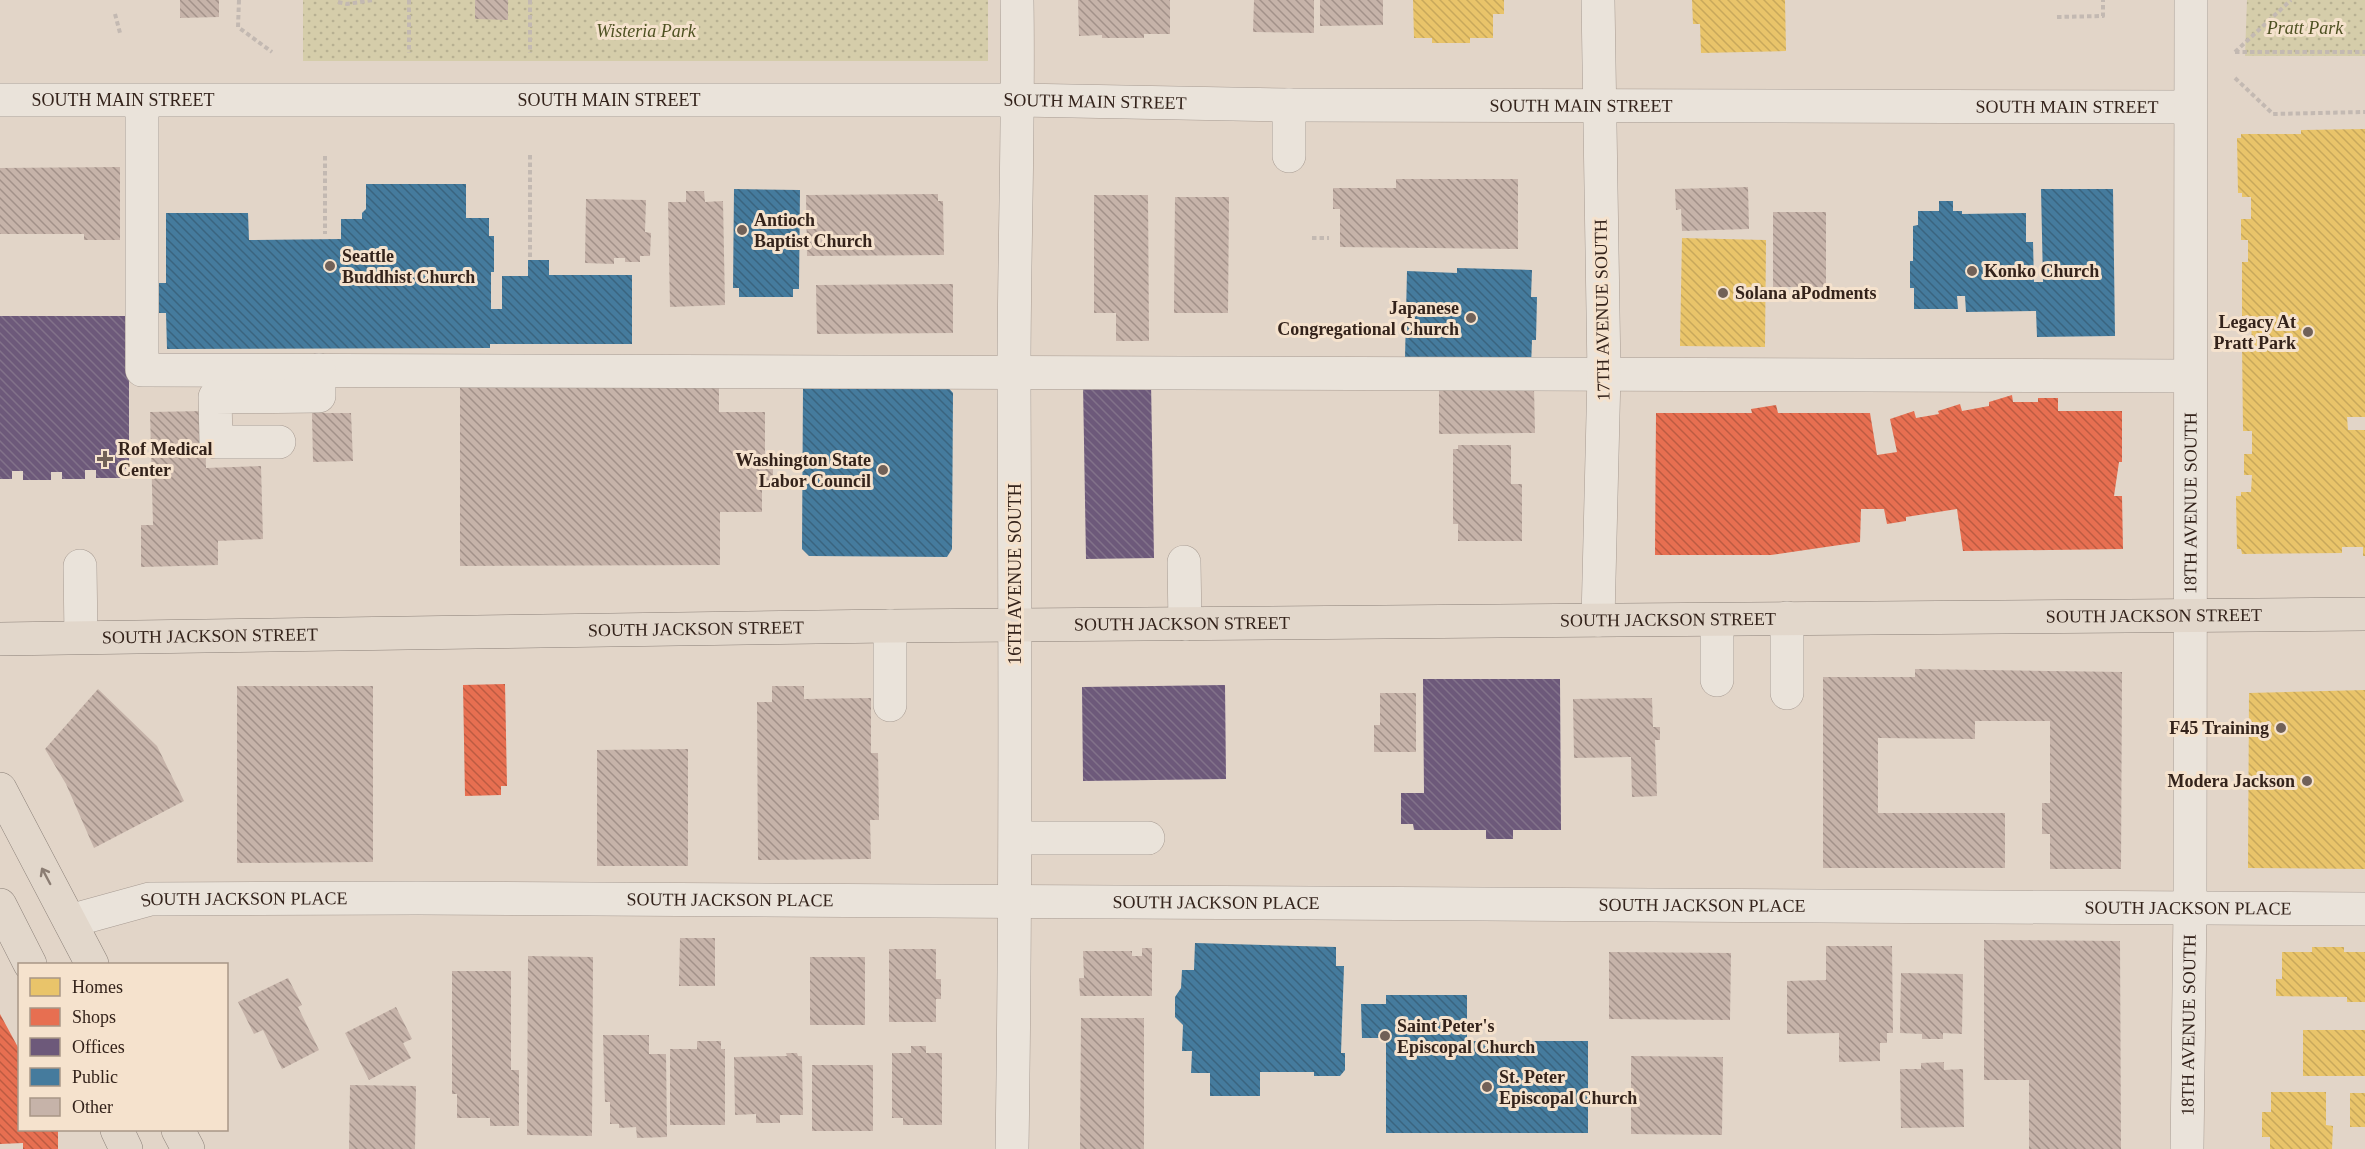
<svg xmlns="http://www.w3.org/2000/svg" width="2365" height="1149" viewBox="0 0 2365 1149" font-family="'Times New Roman',serif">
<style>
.park{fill:url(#park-dots)}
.homes{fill:url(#homes-back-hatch)}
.shops{fill:url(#shops-back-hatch)}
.offices{fill:url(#offices-back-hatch)}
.public{fill:url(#public-back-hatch)}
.building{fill:url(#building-back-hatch)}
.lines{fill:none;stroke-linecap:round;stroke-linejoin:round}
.minor-casing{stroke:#a79b92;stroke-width:34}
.major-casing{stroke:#8c8179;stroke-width:34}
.path{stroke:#c3b9b2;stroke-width:4;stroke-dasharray:4.5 3;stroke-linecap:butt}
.minor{stroke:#eae3da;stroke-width:33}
.major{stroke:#e2d7cb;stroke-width:33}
.oneway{stroke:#8b7d73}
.poi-dot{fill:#716158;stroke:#f5e2cd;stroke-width:2}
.labels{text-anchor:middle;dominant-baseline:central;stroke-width:6;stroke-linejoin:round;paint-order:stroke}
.park-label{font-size:18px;font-style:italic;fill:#4e5122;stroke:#f5e2cd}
.street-label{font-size:18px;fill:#34231b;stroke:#f5e2cd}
.poi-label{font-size:18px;font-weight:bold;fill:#34231b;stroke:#f5e2cd;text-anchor:start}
</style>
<defs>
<pattern id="park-dots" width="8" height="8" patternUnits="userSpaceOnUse" patternTransform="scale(1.5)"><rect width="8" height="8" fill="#d5cdaa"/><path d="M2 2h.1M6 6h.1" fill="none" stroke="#b7b092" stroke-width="1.8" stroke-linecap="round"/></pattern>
<pattern id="homes-back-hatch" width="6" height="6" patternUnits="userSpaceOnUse" patternTransform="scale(1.5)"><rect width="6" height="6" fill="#e9c46a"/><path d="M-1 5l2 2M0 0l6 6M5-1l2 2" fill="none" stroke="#c8a85b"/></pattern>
<pattern id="shops-back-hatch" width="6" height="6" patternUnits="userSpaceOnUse" patternTransform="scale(1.5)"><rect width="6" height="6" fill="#e76f51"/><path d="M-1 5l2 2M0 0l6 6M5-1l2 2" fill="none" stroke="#bc5b42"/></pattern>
<pattern id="offices-back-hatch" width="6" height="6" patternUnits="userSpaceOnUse" patternTransform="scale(1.5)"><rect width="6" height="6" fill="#6d597a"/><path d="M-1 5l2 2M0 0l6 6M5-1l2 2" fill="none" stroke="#82728a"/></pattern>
<pattern id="public-back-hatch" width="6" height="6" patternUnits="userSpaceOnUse" patternTransform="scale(1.5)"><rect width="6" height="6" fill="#457b9d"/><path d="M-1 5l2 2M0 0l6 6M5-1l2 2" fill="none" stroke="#3a647f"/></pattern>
<pattern id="building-back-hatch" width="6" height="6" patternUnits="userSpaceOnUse" patternTransform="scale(1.5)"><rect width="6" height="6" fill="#c6b3a9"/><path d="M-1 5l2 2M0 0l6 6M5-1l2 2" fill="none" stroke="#a29189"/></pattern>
</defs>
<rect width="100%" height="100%" fill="#e2d5c8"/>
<g class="park">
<rect x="303" y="0" width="685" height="61"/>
<polygon points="2247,0 2365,0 2365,56 2245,56"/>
</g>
<g class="homes">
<polygon points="1413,0 1504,0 1504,14 1493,14 1493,38 1470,38 1470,43 1432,43 1432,38 1414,38"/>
<polygon points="1692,0 1785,0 1786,51 1701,53 1700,24 1693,24"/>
<polygon points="2365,129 2365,417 2347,417 2348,430 2365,430 2365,556 2363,556 2363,547 2342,547 2342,553 2242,554 2241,549 2237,549 2236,496 2241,496 2241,492 2251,492 2252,475 2244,475 2244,454 2252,454 2252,431 2243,431 2242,344 2252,344 2251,320 2242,320 2242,262 2248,262 2248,240 2241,240 2241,219 2251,219 2251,197 2242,197 2242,193 2238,193 2237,138 2241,138 2241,134 2301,134 2301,130"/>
<polygon points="1682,238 1766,240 1765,347 1680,346"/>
<polygon points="2365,690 2365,869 2248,868 2249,693"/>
<polygon points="2312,947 2344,947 2344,952 2365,952 2365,1002 2347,1002 2347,997 2276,996 2276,979 2282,979 2282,952 2312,952"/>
<rect x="2303" y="1030" width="62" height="46"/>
<polygon points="2271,1092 2326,1092 2326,1125 2333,1126 2332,1149 2270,1149 2270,1137 2262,1137 2262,1112 2271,1112"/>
<rect x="2350" y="1093" width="15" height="34"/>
</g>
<g class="shops">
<polygon points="2012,395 2013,402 2038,402 2038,398 2058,398 2058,411 2122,411 2122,462 2119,462 2114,496 2122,496 2123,549 1963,551 1957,509 1906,517 1906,521 1887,524 1884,509 1861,509 1860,542 1771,555 1655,555 1656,413 1752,413 1751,409 1776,405 1778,413 1870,413 1877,455 1897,452 1890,419 1914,411 1916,418 1939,414 1938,411 1960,404 1962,411 1989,406 1989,402"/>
<polygon points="505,684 507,786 501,786 501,795 465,796 463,685"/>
<polygon points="0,1014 20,1051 20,1130 58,1130 58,1149 23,1149 23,1143 0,1144"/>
</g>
<g class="offices">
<polygon points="0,316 129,316 129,469 125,469 125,478 96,478 96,470 85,470 85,479 62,479 62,472 51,472 51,480 23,480 23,471 12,471 12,479 0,479"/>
<polygon points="1151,382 1154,558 1086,559 1083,384"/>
<polygon points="1423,679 1560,679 1561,830 1513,830 1513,839 1486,839 1486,830 1414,830 1413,824 1401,824 1401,793 1424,793"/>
<polygon points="1225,685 1226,779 1083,781 1082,687"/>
</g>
<g class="public">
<polygon points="366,184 466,184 466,218 489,218 489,236 494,236 494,272 491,272 491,309 502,309 502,276 528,276 528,260 549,260 549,275 632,275 632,344 490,344 490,348 167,349 166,313 159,313 159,283 166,283 166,213 248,213 249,240 341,239 341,219 362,219 362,213 366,209"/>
<polygon points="734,189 800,190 799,289 793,289 793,297 739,297 739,288 733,288"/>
<polygon points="2041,189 2113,189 2115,336 2037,337 2036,311 1966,312 1965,296 1957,296 1958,309 1914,309 1914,288 1910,288 1910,261 1913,261 1913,226 1918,225 1918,211 1939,211 1939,201 1953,201 1953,211 1962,211 1962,214 2026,213 2026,242 2033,242 2034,282 2043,282"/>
<polygon points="1457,268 1532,270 1531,297 1537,297 1536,340 1532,340 1531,367 1405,358 1407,271 1457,273"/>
<polygon points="945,384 953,393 952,549 947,557 809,556 802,549 803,388"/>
<polygon points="1195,943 1336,947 1336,966 1344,966 1341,1053 1345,1053 1345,1070 1340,1076 1314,1076 1314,1072 1260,1072 1260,1096 1210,1096 1210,1073 1191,1073 1192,1051 1182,1051 1183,1025 1175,1017 1175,997 1181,988 1182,970 1194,970"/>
<polygon points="1386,995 1467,995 1467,1041 1588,1041 1588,1133 1386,1133 1386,1038 1362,1038 1361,1004 1386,1004"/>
</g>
<g class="building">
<polygon points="180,0 219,0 219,17 180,18"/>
<polygon points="475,0 508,0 508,20 475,19"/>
<polygon points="1078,0 1170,0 1170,34 1144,34 1144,38 1102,38 1102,35 1079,36"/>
<polygon points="1254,0 1314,0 1314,33 1253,32"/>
<polygon points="1320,0 1383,0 1383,25 1320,26"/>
<polygon points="120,167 120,240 84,240 84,234 0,234 0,168"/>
<polygon points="1396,179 1518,179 1518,249 1340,247 1340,209 1333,209 1333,188 1396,188"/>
<polygon points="1748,187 1749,229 1682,231 1681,209 1676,210 1675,189"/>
<polygon points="686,191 704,191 705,202 723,201 725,305 670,307 668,202 686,202"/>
<polygon points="938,194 938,201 943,201 944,255 807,256 806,195"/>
<polygon points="1094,195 1148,195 1149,341 1116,341 1116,313 1094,313"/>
<polygon points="1175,197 1229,197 1228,313 1174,313"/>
<polygon points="586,199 646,200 645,232 651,233 650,256 640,256 640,262 625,262 625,258 614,258 614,264 585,263"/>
<rect x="1773" y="212" width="53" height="75"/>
<polygon points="953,284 953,333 817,334 816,285"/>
<polygon points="719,381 719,412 765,412 765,469 773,469 773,486 762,486 762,512 720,512 720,565 460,566 460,382"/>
<polygon points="1439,388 1534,388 1535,433 1439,434"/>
<polygon points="205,411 206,468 261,466 263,539 218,541 218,565 141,567 141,525 153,525 150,412"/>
<polygon points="312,413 351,413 353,461 313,462"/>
<polygon points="1458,445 1511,445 1511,484 1522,484 1522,541 1458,541 1458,524 1453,524 1453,449 1458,449"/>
<polygon points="1915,669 2122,672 2121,869 2050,869 2050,834 2042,834 2042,803 2050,803 2050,721 1975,721 1975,739 1878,738 1878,813 2005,813 2005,868 1823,868 1823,677 1915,677"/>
<polygon points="237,686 373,686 373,862 237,863"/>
<polygon points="772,686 804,686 804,699 871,698 871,753 878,753 879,820 870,820 871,859 758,860 757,702 772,702"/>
<polygon points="98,689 157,746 184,801 94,848 66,784 45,749"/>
<polygon points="1380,693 1416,693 1416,752 1374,752 1374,725 1380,725"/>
<polygon points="1652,698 1653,727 1660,727 1660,740 1655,740 1657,796 1632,797 1631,757 1574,758 1573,699"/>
<polygon points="688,749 688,866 597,866 597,750"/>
<polygon points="680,938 715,938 715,986 679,986"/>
<polygon points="1984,940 2120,941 2121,1149 2029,1149 2029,1080 1984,1080"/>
<polygon points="1826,946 1892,946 1893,1033 1887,1033 1887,1043 1880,1043 1880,1061 1839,1062 1839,1033 1787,1034 1787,981 1826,980"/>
<polygon points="1142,948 1152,948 1152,996 1080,996 1079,978 1084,978 1083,951 1132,951 1132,956 1142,956"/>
<polygon points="889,949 936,949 936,979 941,979 941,999 936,999 936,1022 889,1022"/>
<polygon points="1609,952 1731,953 1730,1020 1609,1019"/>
<polygon points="528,956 593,957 592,1136 527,1135"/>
<rect x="810" y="957" width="55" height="68"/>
<polygon points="452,971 511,971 511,1070 519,1070 519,1126 490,1126 490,1118 457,1118 457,1094 452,1094"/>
<polygon points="1901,973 1963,974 1962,1034 1943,1033 1943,1039 1922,1039 1922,1034 1900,1033"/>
<polygon points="288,978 302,1005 298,1007 319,1050 282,1069 263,1030 254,1034 238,1002"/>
<polygon points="396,1007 412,1039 403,1043 411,1058 369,1080 345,1033"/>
<polygon points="1081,1018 1144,1018 1144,1149 1080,1149"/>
<polygon points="603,1035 649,1035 649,1054 666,1054 667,1137 637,1138 636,1127 619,1128 619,1124 610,1124 610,1102 605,1102"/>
<polygon points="697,1041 721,1041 721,1049 725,1049 725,1125 670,1125 670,1049 697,1049"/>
<polygon points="911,1046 926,1046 926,1053 942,1053 942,1125 903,1125 903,1118 892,1118 892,1053 911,1053"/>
<polygon points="786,1053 797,1053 798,1056 802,1056 803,1115 780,1115 780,1123 756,1123 756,1114 735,1115 734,1057 787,1056"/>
<polygon points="1631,1056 1723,1057 1722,1135 1631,1134"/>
<polygon points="1944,1062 1944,1070 1963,1069 1964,1127 1901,1128 1900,1069 1921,1069 1921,1063"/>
<rect x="812" y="1065" width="61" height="66"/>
<polygon points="350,1085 416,1086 415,1149 349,1149"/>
</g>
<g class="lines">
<defs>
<g id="minor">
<path id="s1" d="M0,100H1019L1289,105L2190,107"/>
<polyline points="142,101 142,370 2190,376"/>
<polyline points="1289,105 1289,156"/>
<polyline points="279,442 216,442 215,397 319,396 319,370"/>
<polyline points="1184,562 1185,624"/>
<polyline points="80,566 81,637"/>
<polyline points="1787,618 1787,693"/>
<polyline points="1598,620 1604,374 1598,0"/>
<polyline points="1717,620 1717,680"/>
<polyline points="890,705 890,626"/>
<polyline points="1016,838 1148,838"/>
<path id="s2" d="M70,921L150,899L418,898L2365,909"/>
<path d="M1012,1149C1016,891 1015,633 1014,375C1014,250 1019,125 1017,0"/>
<path id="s3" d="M2187,1149L2190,909L2191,0"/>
</g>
<g id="major">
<path id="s4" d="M0,639L890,626L2365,614"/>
<polyline points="0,789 92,964"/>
<polyline points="0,905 30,964"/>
<polyline points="117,1130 126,1149"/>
<polyline points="178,1130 188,1149"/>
</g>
</defs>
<use href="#minor" class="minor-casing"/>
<use href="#major" class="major-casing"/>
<g class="path">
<polyline points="239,0 238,27 272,52"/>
<polyline points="409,0 409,53"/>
<polyline points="530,0 530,53"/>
<polyline points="338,2 347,4 373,0"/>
<polyline points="115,14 120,33"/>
<polyline points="2057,17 2103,16 2103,0"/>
<polyline points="2235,52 2365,52"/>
<polyline points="2235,52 2291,0"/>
<polyline points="2235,78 2273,114 2365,112"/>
<polyline points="530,155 530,257"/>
<polyline points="325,156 325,234"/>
<polyline points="1312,238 1329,238"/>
</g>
<use href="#minor" class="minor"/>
<use href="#major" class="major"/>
</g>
<defs><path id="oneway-shaft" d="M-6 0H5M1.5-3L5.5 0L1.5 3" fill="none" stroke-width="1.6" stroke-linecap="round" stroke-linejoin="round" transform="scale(1.5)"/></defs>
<use class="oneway" href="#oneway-shaft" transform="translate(46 876) rotate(-118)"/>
<g class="poi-dot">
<circle cx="742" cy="230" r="6"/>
<circle cx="330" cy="266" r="6"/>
<circle cx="1972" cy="271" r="6"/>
<circle cx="1723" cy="293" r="6"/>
<circle cx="1471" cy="318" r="6"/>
<circle cx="2308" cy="332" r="6"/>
<path d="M102 450h6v6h6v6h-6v6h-6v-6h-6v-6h6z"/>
<circle cx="883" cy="470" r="6"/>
<circle cx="2281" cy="728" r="6"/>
<circle cx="2307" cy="781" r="6"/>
<circle cx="1385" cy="1036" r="6"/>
<circle cx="1487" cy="1087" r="6"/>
</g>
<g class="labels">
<g class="park-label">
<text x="2305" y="28">Pratt Park</text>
<text x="646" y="31">Wisteria Park</text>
</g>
<g class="street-label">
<text stroke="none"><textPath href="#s1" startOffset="609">SOUTH MAIN STREET</textPath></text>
<text stroke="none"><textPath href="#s1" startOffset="123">SOUTH MAIN STREET</textPath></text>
<text stroke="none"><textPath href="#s1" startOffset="1095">SOUTH MAIN STREET</textPath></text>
<text stroke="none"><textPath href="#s1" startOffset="1581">SOUTH MAIN STREET</textPath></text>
<text stroke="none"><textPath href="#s1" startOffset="2067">SOUTH MAIN STREET</textPath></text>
<text transform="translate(1602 310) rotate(-91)">17TH AVENUE SOUTH</text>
<text stroke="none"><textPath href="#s3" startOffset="646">18TH AVENUE SOUTH</textPath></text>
<text transform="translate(1015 574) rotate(-90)">16TH AVENUE SOUTH</text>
<text stroke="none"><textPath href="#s4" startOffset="2154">SOUTH JACKSON STREET</textPath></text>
<text stroke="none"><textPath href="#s4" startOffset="1668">SOUTH JACKSON STREET</textPath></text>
<text stroke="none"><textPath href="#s4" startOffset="1182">SOUTH JACKSON STREET</textPath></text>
<text stroke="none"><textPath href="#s4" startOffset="696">SOUTH JACKSON STREET</textPath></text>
<text stroke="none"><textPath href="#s4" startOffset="210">SOUTH JACKSON STREET</textPath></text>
<text stroke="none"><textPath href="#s2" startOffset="663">SOUTH JACKSON PLACE</textPath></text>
<text stroke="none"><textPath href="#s2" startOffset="177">SOUTH JACKSON PLACE</textPath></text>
<text stroke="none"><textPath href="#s2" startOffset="1149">SOUTH JACKSON PLACE</textPath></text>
<text stroke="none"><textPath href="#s2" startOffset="1635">SOUTH JACKSON PLACE</textPath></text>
<text stroke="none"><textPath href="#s2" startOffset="2121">SOUTH JACKSON PLACE</textPath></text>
<text stroke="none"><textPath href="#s3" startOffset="124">18TH AVENUE SOUTH</textPath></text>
</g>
<g class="poi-label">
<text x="754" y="220">Antioch<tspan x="754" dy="21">Baptist Church</tspan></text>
<text x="342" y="256">Seattle<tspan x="342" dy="21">Buddhist Church</tspan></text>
<text x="1984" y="271">Konko Church</text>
<text x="1735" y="293">Solana aPodments</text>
<text x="1459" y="308" text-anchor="end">Japanese<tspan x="1459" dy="21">Congregational Church</tspan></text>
<text x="2296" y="322" text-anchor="end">Legacy At<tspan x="2296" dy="21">Pratt Park</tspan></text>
<text x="118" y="449">Rof Medical<tspan x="118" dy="21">Center</tspan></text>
<text x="871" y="460" text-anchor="end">Washington State<tspan x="871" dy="21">Labor Council</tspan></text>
<text x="2269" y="728" text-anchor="end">F45 Training</text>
<text x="2295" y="781" text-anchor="end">Modera Jackson</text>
<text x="1397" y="1026">Saint Peter's<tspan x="1397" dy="21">Episcopal Church</tspan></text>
<text x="1499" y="1077">St. Peter<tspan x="1499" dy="21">Episcopal Church</tspan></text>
</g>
</g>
<rect x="18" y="963" width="210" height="168" fill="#f5e2cd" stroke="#a89686" stroke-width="1.5"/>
<rect x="30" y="978" width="30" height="18" fill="#e9c46a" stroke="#a89686" stroke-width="1.5"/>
<text x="72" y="993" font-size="18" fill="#34231b">Homes</text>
<rect x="30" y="1008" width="30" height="18" fill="#e76f51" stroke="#a89686" stroke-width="1.5"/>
<text x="72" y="1023" font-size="18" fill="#34231b">Shops</text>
<rect x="30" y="1038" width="30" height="18" fill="#6d597a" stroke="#a89686" stroke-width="1.5"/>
<text x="72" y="1053" font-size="18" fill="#34231b">Offices</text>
<rect x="30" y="1068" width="30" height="18" fill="#457b9d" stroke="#a89686" stroke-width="1.5"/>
<text x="72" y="1083" font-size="18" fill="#34231b">Public</text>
<rect x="30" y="1098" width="30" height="18" fill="#c6b3a9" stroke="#a89686" stroke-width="1.5"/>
<text x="72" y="1113" font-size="18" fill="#34231b">Other</text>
</svg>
